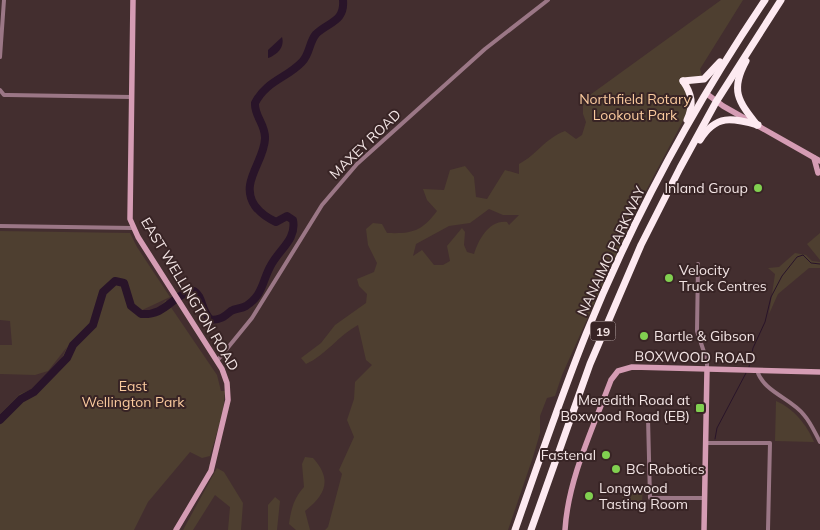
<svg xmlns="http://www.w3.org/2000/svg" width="820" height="530" viewBox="0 0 820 530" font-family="Mulish,sans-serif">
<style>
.green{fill:#4e3f30;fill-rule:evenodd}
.water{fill:#291429}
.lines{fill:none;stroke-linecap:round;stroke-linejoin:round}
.stream{stroke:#291429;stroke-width:1}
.river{stroke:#291429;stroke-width:8}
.street{stroke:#9b7786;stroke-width:4}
.secondary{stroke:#d59cb4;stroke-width:5.5}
.highway{stroke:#fdeaf1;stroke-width:7}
.poi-dot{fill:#81d050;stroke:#382425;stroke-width:2}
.labels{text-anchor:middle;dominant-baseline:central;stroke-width:4;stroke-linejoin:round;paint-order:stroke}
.shield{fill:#382425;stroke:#baaaab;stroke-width:1}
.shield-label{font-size:12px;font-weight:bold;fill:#f2e4e4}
.park-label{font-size:14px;fill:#faca9e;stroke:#382425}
.street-label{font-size:14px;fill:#f2e4e4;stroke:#382425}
.poi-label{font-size:14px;fill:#f2e4e4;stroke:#382425;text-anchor:start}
</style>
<rect width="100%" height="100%" fill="#432e2f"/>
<g class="green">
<path d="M721,0H743L700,69L702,76L694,78L687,91L688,98L681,101L689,100L686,115L639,204L562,375L555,396L547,398L540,416V433L533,457L508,530H325L328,527L342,474L339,470L354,437L347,420L354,399L355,382L372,365L366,360L358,325C339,335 326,355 306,364L301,358L321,343L335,325L366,303L367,294L359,286L357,279L374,272L377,263L368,245L366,229L373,223L382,224L387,233C413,234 422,231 437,211L427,200L423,189L444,190L450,170L465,166L474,177L476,197L487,199L505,170L519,174V164C538,154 544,139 565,131L576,139L582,135L586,122L583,114V100ZM489,209L503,215H519L509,225L507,222C489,220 479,239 474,254L467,252L464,245L465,232L462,228L447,246L450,261L443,265H434L422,250L413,256L416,244L449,226L470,223Z"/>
<polygon points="0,231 130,233 137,247 170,297 138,312 154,312 166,300 217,375 221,391 225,391 223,412 210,456 202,458 190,452 148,502 134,530 0,530 0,414 20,394 37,387 47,373 60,362 67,347 48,371 35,375 0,374 0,345 12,345 10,321 0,320"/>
<polygon points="820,233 820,260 807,244"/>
<polygon points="795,253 806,255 812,261 820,262 820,268 809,268 778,294 769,314 775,274 768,268 779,267"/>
<path d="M776,401C793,408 807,425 814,442L775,441Z"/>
<path d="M305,457L313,458C333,480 325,495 305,511L310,530H296L289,524C291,509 294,498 304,487L302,464Z"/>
<polygon points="217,468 224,472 243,503 241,530 228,530 230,507 215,495 193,530 183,530"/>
<polygon points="622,486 643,486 642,502 622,502"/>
<polygon points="275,497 280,501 277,530 268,530 268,505"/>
</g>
<path class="water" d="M282,37C285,47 277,55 268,58V50Z"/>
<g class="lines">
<g class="stream">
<polyline points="749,367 753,348 765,322 771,297 782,276 797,257 803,255 811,263 820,264"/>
<polyline points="715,439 717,428 746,373"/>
</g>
<path class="river" d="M0,420L21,399L34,392L67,358L73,345L93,325L103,292L115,281L124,283L131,306L141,314C167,316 172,294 194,291C203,296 201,311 211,320C220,320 224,317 231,311C236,308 241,309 246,306C263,295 262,282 270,267C278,250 297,240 293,220L287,216L276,222C267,218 261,214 255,206C239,183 264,162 265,139C266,125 254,116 255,103C266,81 287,78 302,62C310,54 309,42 316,34C328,22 345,22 343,0"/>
<g class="street">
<polyline points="0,57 4,0"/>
<polyline points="0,90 4,95 8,95 131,97"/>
<polyline points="0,226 133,228"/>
<polyline points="698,264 697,331 707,361 707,369"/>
<polyline points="217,361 252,318 322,205 357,164 485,49 548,0"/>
<path d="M757,370C763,392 791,398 804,415C811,423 815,433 820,442"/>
<polyline points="648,418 650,498 704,498"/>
<polyline points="705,443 770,443 768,530"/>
</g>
<g class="secondary">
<polyline points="133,0 130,219 138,237 222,369 227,383 228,400 211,471 176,530"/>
<polyline points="707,94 723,106 820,161"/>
<polyline points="814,158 818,173 820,172"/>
<path d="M565,530C568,479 593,428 611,380L618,371L632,367L820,372"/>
<polyline points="704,530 707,369"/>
</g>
<g class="highway">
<path d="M746,61C730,90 738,101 757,125"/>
<path d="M683,81C692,94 694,105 687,120"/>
<polyline points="683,81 704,79 720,62"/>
<path d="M700,140C716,114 732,118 758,125"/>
<path d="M515,530C538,464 560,399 586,334C633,218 695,104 765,0"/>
<polyline points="531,530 590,364 641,245 680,168 716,102 781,0"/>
</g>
</g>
<g class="poi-dot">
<circle cx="758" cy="188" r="5"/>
<circle cx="669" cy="278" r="5"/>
<circle cx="644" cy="336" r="5"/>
<rect x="695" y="403" width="10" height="10" rx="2.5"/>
<circle cx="606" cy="455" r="5"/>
<circle cx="616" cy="469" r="5"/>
<circle cx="589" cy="496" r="5"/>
</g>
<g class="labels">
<rect class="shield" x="590.5" y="321.5" width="25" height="19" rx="4"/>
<g class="shield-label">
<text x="603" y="331">19</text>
</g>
<g class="park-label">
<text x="635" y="99">Northfield Rotary<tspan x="635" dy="16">Lookout Park</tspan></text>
<text x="133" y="386">East<tspan x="133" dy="16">Wellington Park</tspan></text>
</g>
<g class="street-label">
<text transform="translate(365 144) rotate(-44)">MAXEY ROAD</text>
<text transform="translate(611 251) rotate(-65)">NANAIMO PARKWAY</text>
<text transform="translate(190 294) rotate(59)">EAST WELLINGTON ROAD</text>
<text transform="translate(695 357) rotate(1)">BOXWOOD ROAD</text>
</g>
<g class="poi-label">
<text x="748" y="188" text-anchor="end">Inland Group</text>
<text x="679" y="270">Velocity<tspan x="679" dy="16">Truck Centres</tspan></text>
<text x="654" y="336">Bartle &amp; Gibson</text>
<text x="690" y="400" text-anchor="end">Meredith Road at<tspan x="690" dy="16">Boxwood Road (EB)</tspan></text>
<text x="596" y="455" text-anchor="end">Fastenal</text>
<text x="626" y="469">BC Robotics</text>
<text x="599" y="488">Longwood<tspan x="599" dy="16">Tasting Room</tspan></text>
</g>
</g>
</svg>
